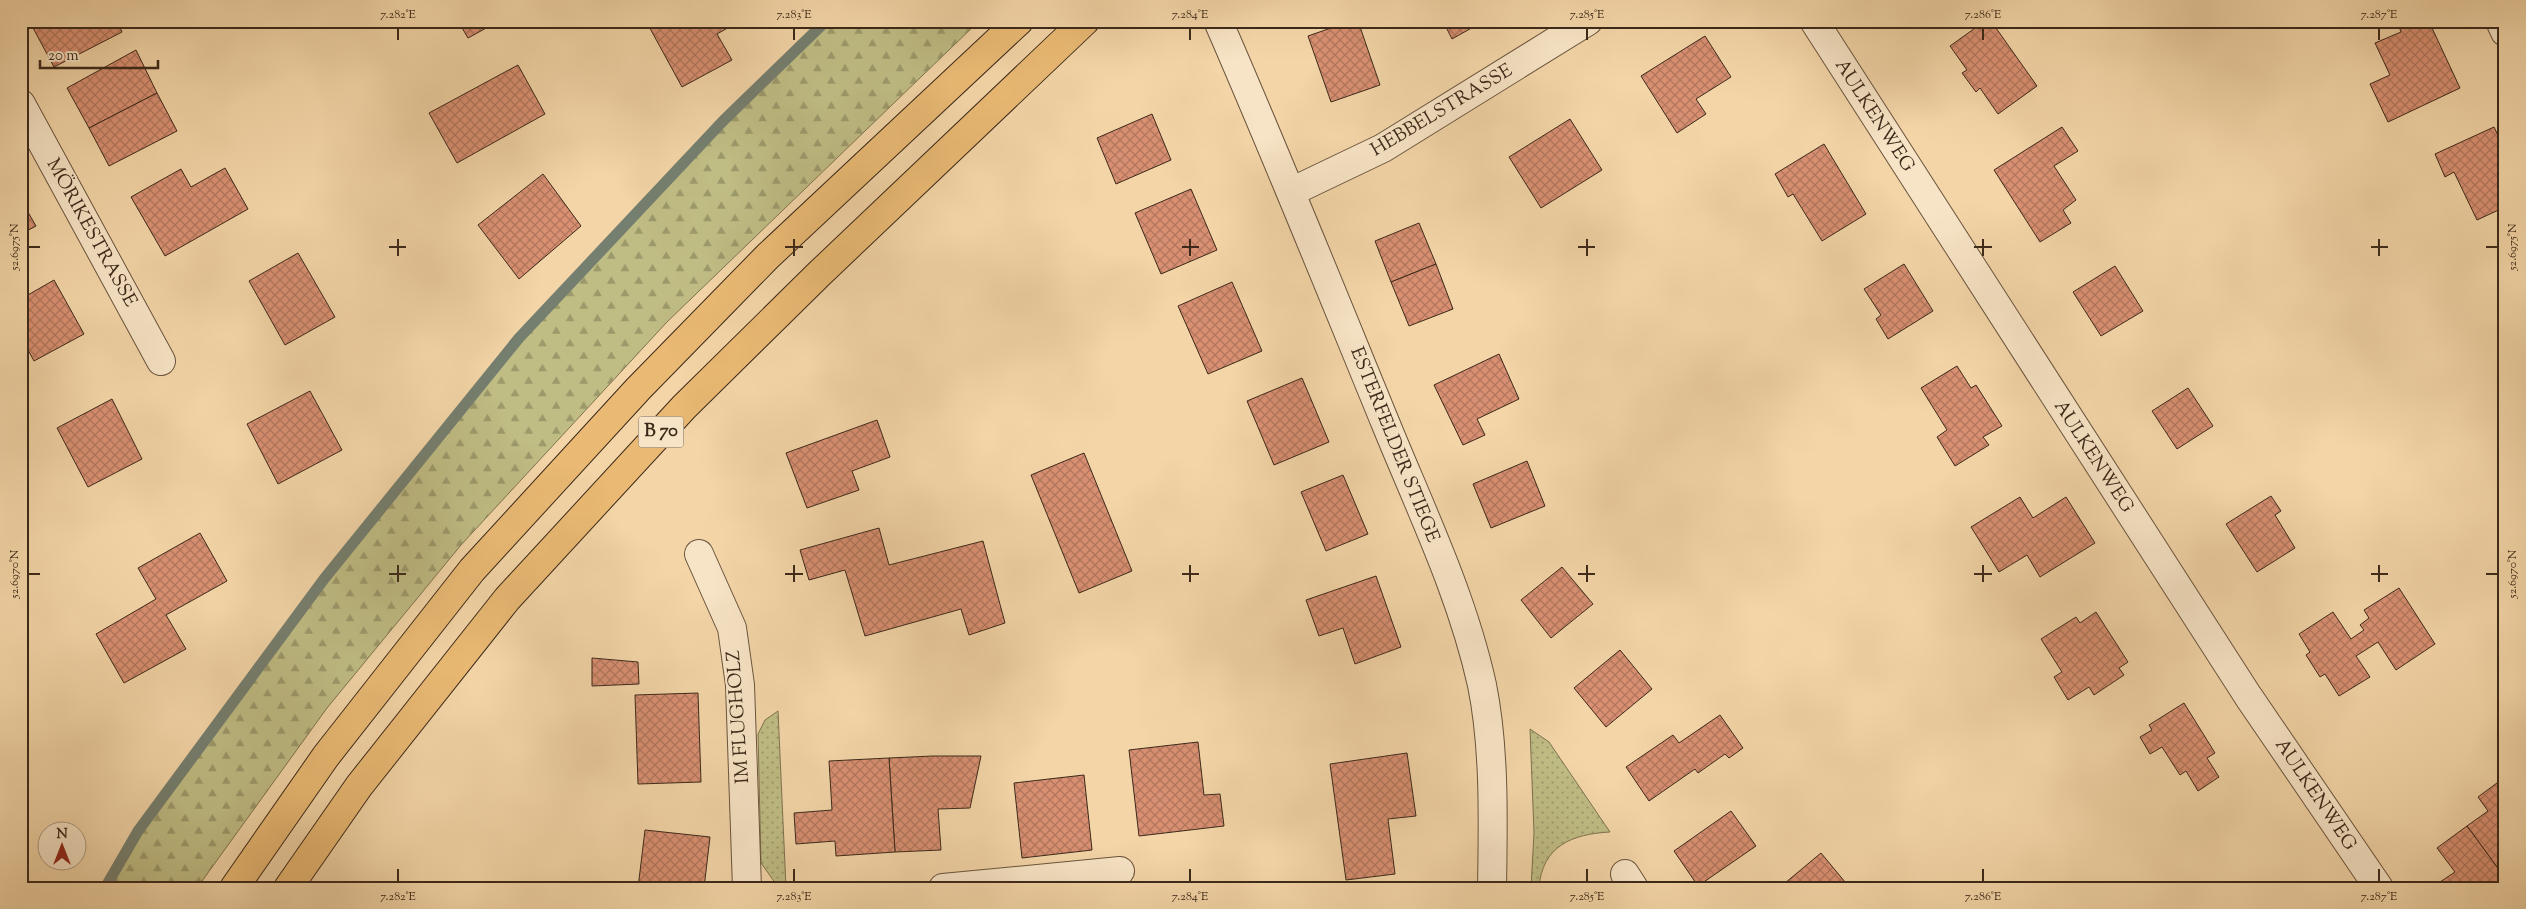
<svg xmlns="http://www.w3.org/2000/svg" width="2526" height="909" viewBox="0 0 2526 909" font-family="'Sorts Mill Goudy',serif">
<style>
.grass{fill:url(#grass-dots);stroke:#7e724f}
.forest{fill:url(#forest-firs);stroke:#7e724f}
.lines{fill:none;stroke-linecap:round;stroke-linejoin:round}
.stream{stroke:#757f6f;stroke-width:11}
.building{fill:url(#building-cross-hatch);stroke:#3c291a}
.minor-casing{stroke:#6a543d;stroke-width:30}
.trunk-casing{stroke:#3c291a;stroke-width:30}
.minor{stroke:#f7e4c6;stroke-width:28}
.trunk{stroke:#eaba74;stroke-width:28}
.ticks{fill:none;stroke:#3c291a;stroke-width:2}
.labels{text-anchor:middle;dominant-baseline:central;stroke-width:4;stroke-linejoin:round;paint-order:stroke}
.shield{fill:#f7e4c6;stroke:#74614e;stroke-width:1}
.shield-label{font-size:18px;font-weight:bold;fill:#3c291a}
.street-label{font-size:19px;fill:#3c291a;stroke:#f7e4c6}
.neatline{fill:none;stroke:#3c291a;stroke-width:2}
.ticks-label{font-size:12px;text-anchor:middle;fill:#3c291a}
</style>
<defs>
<pattern id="grass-dots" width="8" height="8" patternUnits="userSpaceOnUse" patternTransform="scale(1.25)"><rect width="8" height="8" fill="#bfbc84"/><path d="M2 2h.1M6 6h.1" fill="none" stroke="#9c996b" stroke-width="1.8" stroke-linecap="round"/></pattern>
<pattern id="forest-firs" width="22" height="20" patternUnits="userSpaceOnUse" patternTransform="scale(1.25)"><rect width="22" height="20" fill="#bfbc84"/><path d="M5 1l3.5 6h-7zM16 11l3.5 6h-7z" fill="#9c996b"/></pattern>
<pattern id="building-cross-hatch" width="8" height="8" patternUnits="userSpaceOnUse" patternTransform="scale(1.25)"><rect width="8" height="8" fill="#d99072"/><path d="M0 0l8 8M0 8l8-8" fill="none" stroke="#b1765d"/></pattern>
</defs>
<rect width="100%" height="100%" fill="#f3d5a7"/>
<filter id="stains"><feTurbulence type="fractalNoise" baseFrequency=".004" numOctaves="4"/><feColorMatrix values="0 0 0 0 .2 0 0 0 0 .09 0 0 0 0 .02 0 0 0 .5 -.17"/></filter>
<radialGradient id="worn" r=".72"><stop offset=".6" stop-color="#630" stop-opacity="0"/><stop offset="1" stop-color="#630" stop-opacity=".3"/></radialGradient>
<g class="grass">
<polygon points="778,711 786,888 776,884 761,863 758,734 765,720"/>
<path d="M1530,729L1549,742L1610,832C1572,834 1542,846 1539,888H1531L1534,833Z"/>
</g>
<polygon class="forest" points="826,21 979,21 667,322 461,545 327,708 197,888 105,888 138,831 324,579 519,338 723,121"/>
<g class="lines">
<polyline class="stream" points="105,888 138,831 324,579 519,338 723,121 826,21"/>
</g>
<g class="building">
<polygon points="41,21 117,21 122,32 54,67 32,26"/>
<polygon points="458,21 499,21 468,38"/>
<polygon points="646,21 740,21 717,34 732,60 682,87"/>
<polygon points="1351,21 1358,21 1380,85 1331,102 1308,36"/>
<polygon points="1443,21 1484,21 1452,39"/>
<polygon points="1985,21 1991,21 2037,86 1998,114 1980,88 1976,92 1962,73 1967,70 1950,46"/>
<polygon points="2403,21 2438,21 2439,24 2432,28 2460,88 2388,122 2370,84 2390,75 2375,43 2401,32 2398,24"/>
<polygon points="1705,36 1731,77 1696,99 1706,114 1677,133 1641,76"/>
<polygon points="136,50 157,93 89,128 67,88"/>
<polygon points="518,65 545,114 457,163 429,113"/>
<polygon points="157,93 177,131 109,166 89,128"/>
<polygon points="1152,114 1171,160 1116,184 1097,138"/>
<polygon points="1570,119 1602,170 1541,208 1509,157"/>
<polygon points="2062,127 2078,151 2054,166 2076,200 2063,210 2071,223 2040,242 1994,170"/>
<polygon points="2494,127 2505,150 2505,207 2477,220 2454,172 2445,177 2435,154"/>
<polygon points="1824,144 1866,214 1822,241 1793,194 1788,197 1775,174"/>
<polygon points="225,168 248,209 165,256 131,197 181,169 191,187"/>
<polygon points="543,174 581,226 519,279 478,225"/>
<polygon points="1191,189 1217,250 1161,274 1135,213"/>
<polygon points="21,200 36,226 21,234"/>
<polygon points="1419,223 1436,264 1391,282 1375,241"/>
<polygon points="298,253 335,317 285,345 249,281"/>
<polygon points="1436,264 1453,309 1409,326 1391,282"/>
<polygon points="1904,264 1933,311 1888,339 1876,319 1881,315 1864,289"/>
<polygon points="2115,266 2143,311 2101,336 2073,292"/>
<polygon points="54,280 84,334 34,361 21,337 21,299"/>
<polygon points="1232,282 1262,351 1208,374 1178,306"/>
<polygon points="1499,354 1519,399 1477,419 1485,435 1463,445 1434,385"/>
<polygon points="1957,366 1971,388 1976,385 2002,426 1983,437 1989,445 1955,466 1937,437 1947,430 1921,388"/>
<polygon points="1302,378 1329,442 1274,465 1247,401"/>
<polygon points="2188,388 2213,426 2177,449 2152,411"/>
<polygon points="310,391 342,450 278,484 247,424"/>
<polygon points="112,399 142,459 88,487 57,428"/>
<polygon points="877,420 890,457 852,471 859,490 807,508 786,453"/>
<polygon points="1084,453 1132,571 1079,593 1031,475"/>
<polygon points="1527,461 1545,506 1491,528 1473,484"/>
<polygon points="1343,475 1368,534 1326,551 1301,492"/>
<polygon points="2271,496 2281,511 2275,515 2295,548 2257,572 2226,524"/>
<polygon points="2020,497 2033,518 2066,497 2095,543 2040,577 2027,555 1999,572 1971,527"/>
<polygon points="879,528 889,565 983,541 1005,623 969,635 961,609 865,636 845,570 809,580 800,550"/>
<polygon points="200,533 227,581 166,615 186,649 124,683 96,634 156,599 138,568"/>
<polygon points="1562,567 1593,604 1551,638 1521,600"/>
<polygon points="1376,576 1401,647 1355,664 1343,628 1319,636 1306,600"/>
<polygon points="2399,588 2435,644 2396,670 2378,642 2356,656 2370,677 2339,696 2325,674 2320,677 2306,655 2310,652 2299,634 2333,612 2351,639 2364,630 2360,625 2369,618 2364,610"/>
<polygon points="2096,612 2128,662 2119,668 2124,675 2094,695 2089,687 2068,700 2054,677 2062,672 2041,639 2076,617 2080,623"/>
<polygon points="1620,650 1652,689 1606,727 1574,688"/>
<polygon points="592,658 638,662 639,684 592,686"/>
<polygon points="698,693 701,782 638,784 635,695"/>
<polygon points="2184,703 2215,753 2207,758 2219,777 2198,791 2186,771 2180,775 2162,747 2150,754 2140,737 2152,730 2149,725"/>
<polygon points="1720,715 1743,748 1729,758 1725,754 1698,773 1695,769 1649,801 1626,767 1673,735 1679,743"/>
<polygon points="1198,742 1204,795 1220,794 1224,826 1139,836 1129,750"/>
<polygon points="1407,753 1416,816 1388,819 1395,874 1346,880 1330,764"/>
<polygon points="933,756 981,756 970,808 938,809 941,850 895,852 889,758"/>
<polygon points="889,758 895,852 836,856 835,841 796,844 794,813 832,810 829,761"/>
<polygon points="1084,775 1092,850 1022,858 1014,783"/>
<polygon points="2505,777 2505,878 2467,826 2488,811 2478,797"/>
<polygon points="1731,811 1756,846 1698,886 1674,851"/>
<polygon points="2467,826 2505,878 2505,888 2444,888 2440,882 2455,872 2437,848"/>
<polygon points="645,830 710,837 704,888 638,888"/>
<polygon points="1821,853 1850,888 1779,888"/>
</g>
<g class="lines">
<defs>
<g id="minor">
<path d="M1218,21C1276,154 1330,288 1385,422C1420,508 1462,594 1482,685C1495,749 1493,823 1492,888"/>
<polyline points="1814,21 2248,696 2379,888"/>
<polyline points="2500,21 2505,32"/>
<polyline points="21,104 161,361"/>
<polyline points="1291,192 1383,148 1588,21"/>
<polyline points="699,554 732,628 740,685 747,888"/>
<polyline points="1625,874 1634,888"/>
<polyline points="943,888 1120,871"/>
</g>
<g id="trunk">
<polyline points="234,888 326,756 472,570 638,389 768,256 1019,21"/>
<polyline points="288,888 359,786 507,599 684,407 819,274 1085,21"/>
</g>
</defs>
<use href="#minor" class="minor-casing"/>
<use href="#trunk" class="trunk-casing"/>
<use href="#minor" class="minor"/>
<use href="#trunk" class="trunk"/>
</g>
<path class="ticks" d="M398,28V40M794,28V40M1190,28V40M1587,28V40M1983,28V40M2379,28V40M398,239V256M794,239V256M1190,239V256M1587,239V256M1983,239V256M2379,239V256M28,247H40M389,247H406M785,247H803M1182,247H1199M1578,247H1595M1974,247H1992M2371,247H2388M2486,247H2498M398,565V582M794,565V582M1190,565V582M1587,565V582M1983,565V582M2379,565V582M28,574H40M389,574H406M785,574H803M1182,574H1199M1578,574H1595M1974,574H1992M2371,574H2388M2486,574H2498M398,869V882M794,869V882M1190,869V882M1587,869V882M1983,869V882M2379,869V882"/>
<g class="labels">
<rect class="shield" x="638.5" y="416.5" width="45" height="31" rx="4"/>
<g class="shield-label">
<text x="661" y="432">B 70</text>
</g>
<g class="street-label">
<text transform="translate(1442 111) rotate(-31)">HEBBELSTRASSE</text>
<text transform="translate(1874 116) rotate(57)">AULKENWEG</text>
<text transform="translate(91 233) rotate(61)">MÖRIKESTRASSE</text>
<text transform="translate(1394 445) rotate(68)">ESTERFELDER STIEGE</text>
<text transform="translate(2093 457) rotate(57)">AULKENWEG</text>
<text transform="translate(739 717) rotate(-94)">IM FLUGHOLZ</text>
<text transform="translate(2315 795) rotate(56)">AULKENWEG</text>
</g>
</g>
<rect width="2526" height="909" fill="none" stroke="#f3d5a7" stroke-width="55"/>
<g transform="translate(62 846)"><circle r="24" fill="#f7e4c6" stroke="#ac9981"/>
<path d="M0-4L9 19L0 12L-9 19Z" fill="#8f2418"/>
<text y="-8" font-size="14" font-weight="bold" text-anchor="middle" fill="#3c291a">N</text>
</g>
<path d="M40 60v8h118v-8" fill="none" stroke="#3c291a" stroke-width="2.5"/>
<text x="48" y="60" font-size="15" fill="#3c291a" stroke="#f7e4c6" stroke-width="4" paint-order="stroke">20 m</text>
<rect x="28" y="28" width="2470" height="854" class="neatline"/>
<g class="ticks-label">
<text x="398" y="18">7.282°E</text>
<text x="794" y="18">7.283°E</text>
<text x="1190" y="18">7.284°E</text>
<text x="1587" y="18">7.285°E</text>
<text x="1983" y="18">7.286°E</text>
<text x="2379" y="18">7.287°E</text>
<text transform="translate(14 247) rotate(-90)" y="4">52.6975°N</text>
<text transform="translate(2512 247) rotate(-90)" y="4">52.6975°N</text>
<text transform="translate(14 574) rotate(-90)" y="4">52.6970°N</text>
<text transform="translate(2512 574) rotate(-90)" y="4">52.6970°N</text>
<text x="398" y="900">7.282°E</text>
<text x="794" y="900">7.283°E</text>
<text x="1190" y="900">7.284°E</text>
<text x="1587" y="900">7.285°E</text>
<text x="1983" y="900">7.286°E</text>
<text x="2379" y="900">7.287°E</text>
</g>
<rect width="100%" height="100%" filter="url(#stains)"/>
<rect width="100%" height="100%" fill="url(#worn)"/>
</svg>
